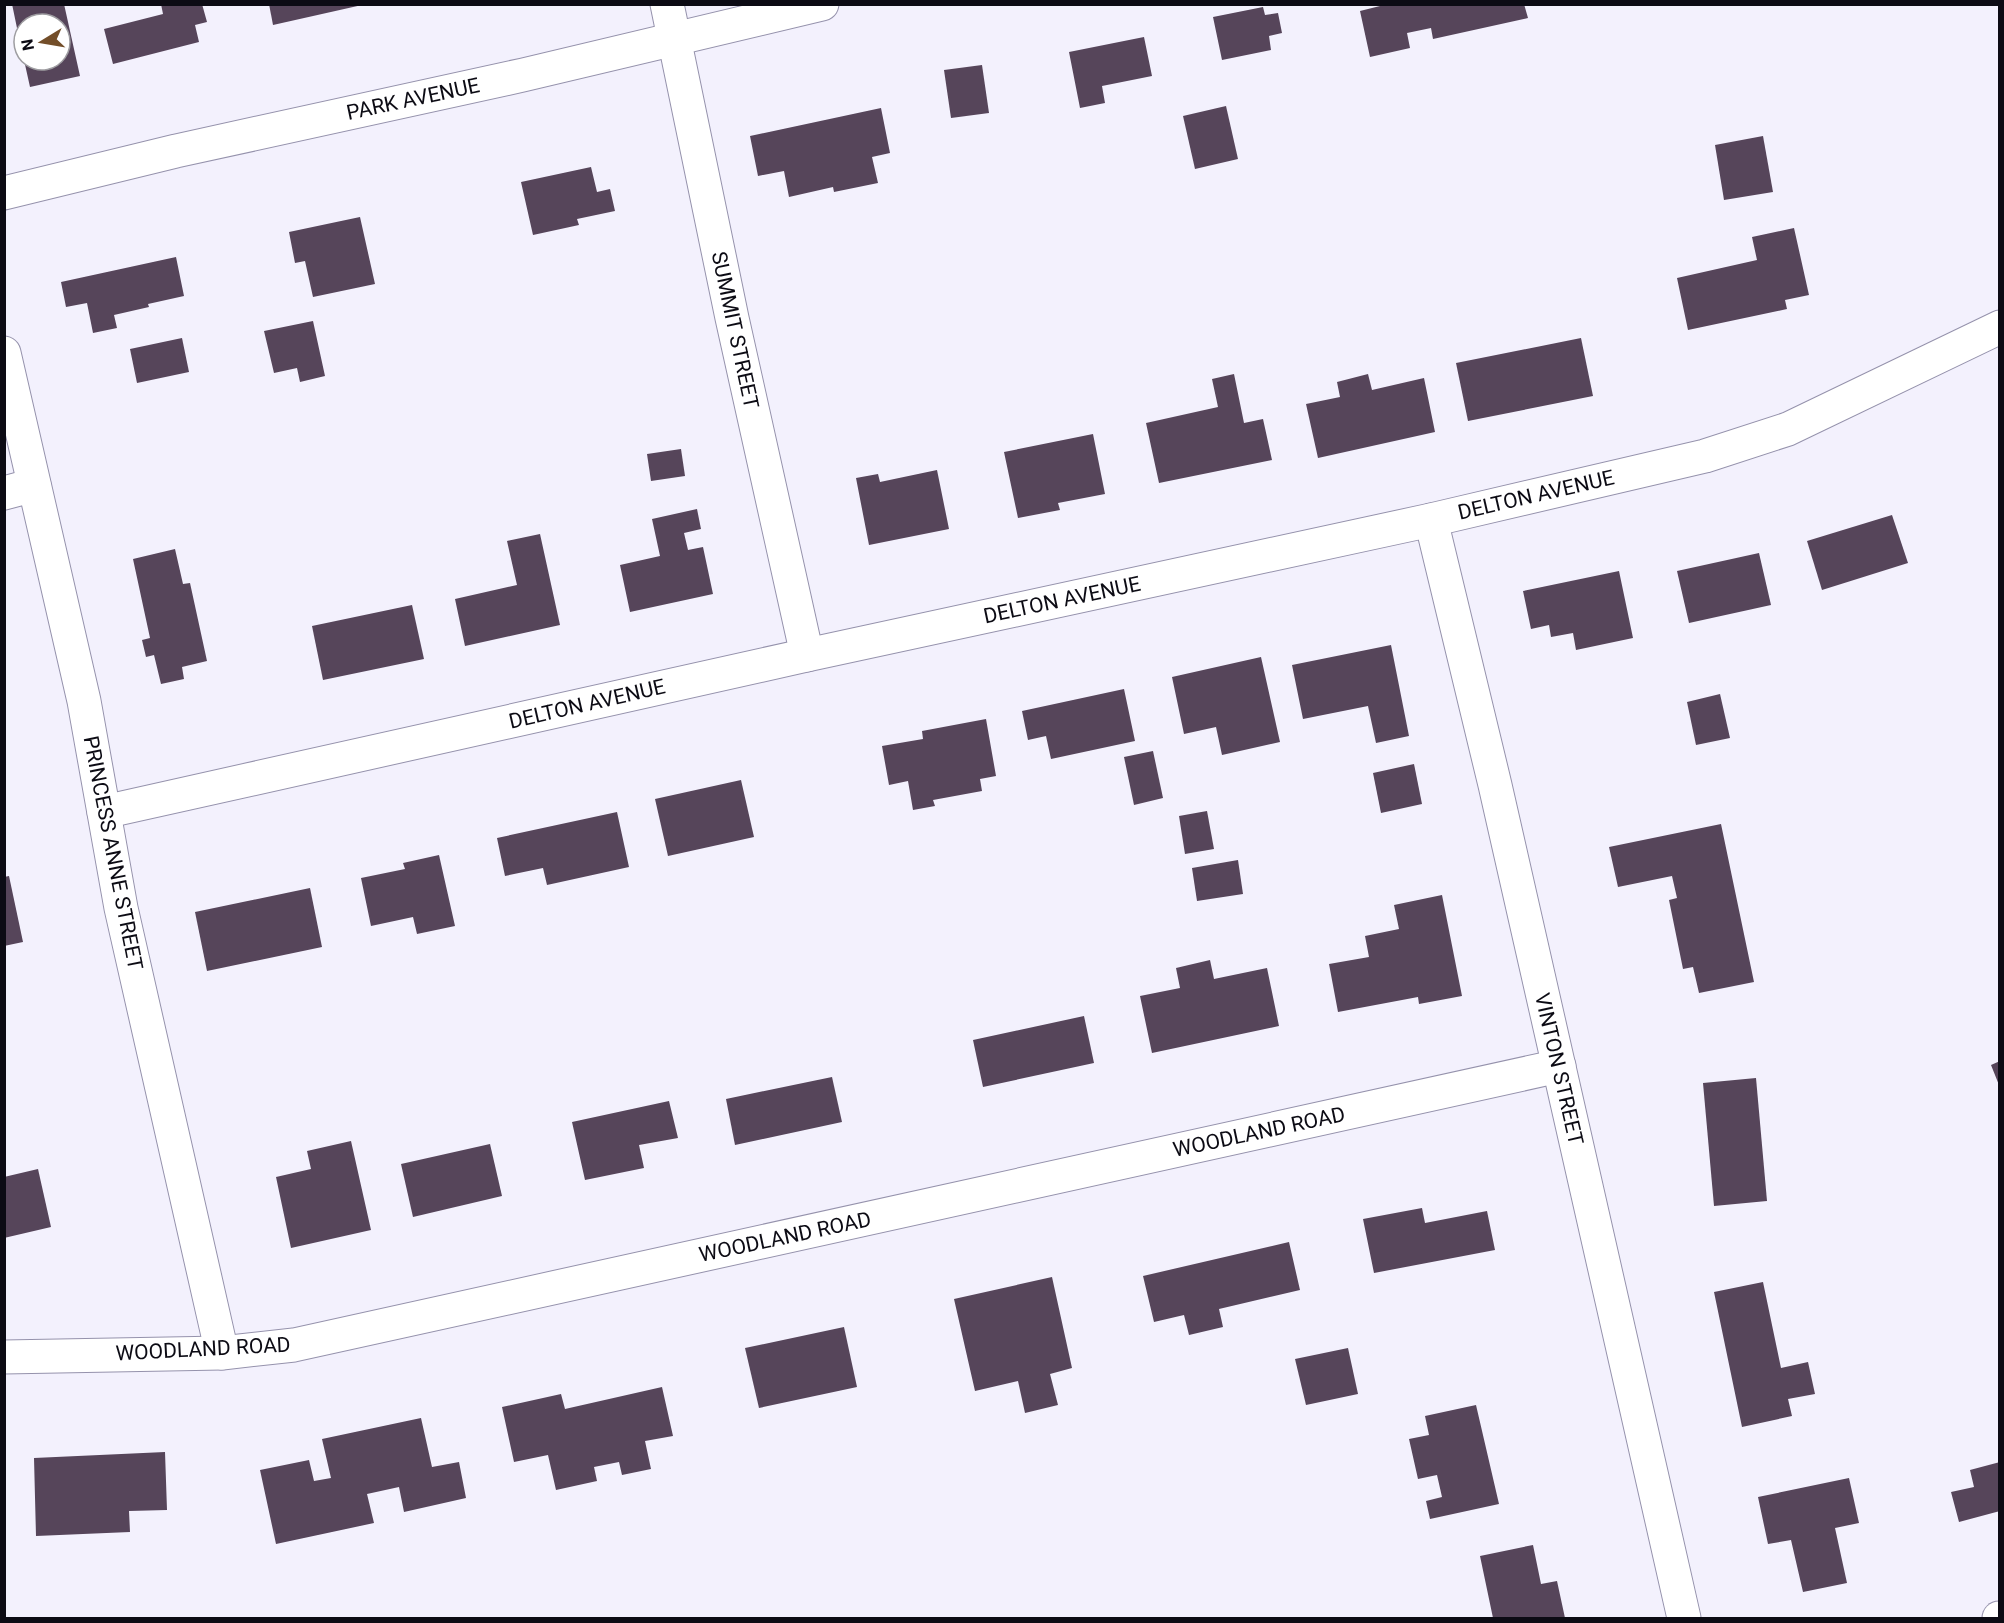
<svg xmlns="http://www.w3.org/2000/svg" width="2004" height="1623" viewBox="0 0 2004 1623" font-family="Roboto,sans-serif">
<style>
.building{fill:#56455a}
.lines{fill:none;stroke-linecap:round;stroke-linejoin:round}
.minor-casing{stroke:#9592ac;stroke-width:35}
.minor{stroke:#fff;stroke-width:33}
.labels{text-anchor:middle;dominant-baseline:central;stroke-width:6;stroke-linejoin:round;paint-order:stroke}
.street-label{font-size:21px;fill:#0c0b14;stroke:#fff}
</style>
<rect width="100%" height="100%" fill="#f3f1fd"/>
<g class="building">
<polygon points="12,4 64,4 80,76 30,87 24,60 60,60 60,24 24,24 23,57"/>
<polygon points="161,4 202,4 207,22 195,25 199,42 113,64 104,29 163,14"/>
<polygon points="269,4 362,4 362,5 273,25"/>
<polygon points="1388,4 1524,4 1528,18 1433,39 1431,28 1407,33 1410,48 1370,57 1360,11"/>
<polygon points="1263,7 1265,15 1278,13 1282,33 1269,36 1271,50 1222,60 1213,17"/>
<polygon points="1144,37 1152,76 1102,86 1105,103 1080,108 1069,52"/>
<polygon points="982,65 989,113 951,118 944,70"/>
<polygon points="1226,106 1238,159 1195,169 1183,116"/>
<polygon points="881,108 890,153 872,157 878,183 834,192 833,187 789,197 784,171 758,176 750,136"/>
<polygon points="1763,136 1773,192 1724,200 1715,145"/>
<polygon points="591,167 597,192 610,189 615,211 577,219 579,225 533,235 521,182"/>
<polygon points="360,217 375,284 313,297 305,261 295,263 289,232"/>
<polygon points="1794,228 1809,295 1785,300 1787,309 1688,330 1677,278 1757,260 1752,237"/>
<polygon points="176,257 184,296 148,304 149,307 114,315 117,328 93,333 87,303 66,307 61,282"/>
<polygon points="313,321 325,376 300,382 297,368 274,373 264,331"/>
<polygon points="182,338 189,372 137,383 130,349"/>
<polygon points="1581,338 1593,396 1468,421 1456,363"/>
<polygon points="1234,374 1244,423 1263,419 1272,460 1159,483 1146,423 1218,407 1212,379"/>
<polygon points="1368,374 1372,390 1424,378 1435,432 1318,458 1306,404 1340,397 1337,382"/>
<polygon points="1093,434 1105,494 1058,503 1060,510 1018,518 1004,452"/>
<polygon points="681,449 685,476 651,481 647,454"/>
<polygon points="937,470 949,529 869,545 856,478 878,474 880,482"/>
<polygon points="697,509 701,529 684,533 688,550 703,547 713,594 630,612 620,565 660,556 652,519"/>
<polygon points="1892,515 1908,563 1822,590 1807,541"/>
<polygon points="540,534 560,625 465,646 455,599 517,585 507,541"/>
<polygon points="175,549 183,584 190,583 207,661 182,667 184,679 161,684 154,655 146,657 142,640 150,638 133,559"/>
<polygon points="1759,553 1771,605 1689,623 1677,571"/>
<polygon points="1619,571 1633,638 1576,650 1573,633 1551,637 1549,625 1531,629 1523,591"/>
<polygon points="412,605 424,659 323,680 312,626"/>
<polygon points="1391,645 1409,736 1376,743 1368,706 1303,719 1292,665"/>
<polygon points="1261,657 1280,742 1222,755 1216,727 1184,734 1172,677"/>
<polygon points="1124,689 1135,741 1051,759 1046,736 1028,740 1022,711"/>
<polygon points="1720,694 1730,738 1696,745 1687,702"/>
<polygon points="986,719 996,776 980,779 982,791 933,800 935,806 913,810 908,781 889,785 882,746 923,739 922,731"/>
<polygon points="1153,751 1163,798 1134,805 1124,757"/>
<polygon points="1414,764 1422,804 1381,813 1373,773"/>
<polygon points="741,780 754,837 668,856 655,799"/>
<polygon points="1207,811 1214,849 1185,854 1179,816"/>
<polygon points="617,812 629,867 547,885 543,868 505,876 497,838"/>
<polygon points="1721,824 1754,982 1699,993 1693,967 1683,969 1669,900 1677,898 1672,876 1618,887 1609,847"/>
<polygon points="439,855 455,926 417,934 413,917 371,926 361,878 405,869 403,863"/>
<polygon points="1238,860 1243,894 1197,901 1192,868"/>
<polygon points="9,876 23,942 4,946 4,877"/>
<polygon points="310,888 322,947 207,971 195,912"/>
<polygon points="1442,895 1462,996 1419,1004 1418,997 1338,1012 1329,964 1369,957 1365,936 1399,929 1394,905"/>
<polygon points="1210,960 1214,979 1267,968 1279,1026 1152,1053 1140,996 1180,988 1176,968"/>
<polygon points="1084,1016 1094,1063 983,1087 973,1040"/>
<polygon points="2000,1061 2000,1085 1999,1085 1991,1065"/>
<polygon points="832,1077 842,1122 735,1145 726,1099"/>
<polygon points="1756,1078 1767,1201 1714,1206 1703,1083"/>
<polygon points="669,1101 678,1138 639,1145 644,1168 585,1180 572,1122"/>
<polygon points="351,1141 371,1230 291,1248 276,1177 311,1169 307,1151"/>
<polygon points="490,1144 502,1196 413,1217 401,1164"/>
<polygon points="38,1169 51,1227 4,1238 4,1177"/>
<polygon points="1422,1208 1425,1223 1487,1211 1495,1250 1374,1273 1363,1219"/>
<polygon points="1289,1242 1300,1290 1219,1309 1223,1327 1189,1335 1184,1315 1154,1322 1143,1276"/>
<polygon points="1052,1277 1072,1368 1050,1374 1058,1405 1025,1413 1018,1381 975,1391 954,1299"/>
<polygon points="1763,1282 1781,1368 1808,1362 1815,1394 1788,1399 1792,1416 1742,1427 1714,1292"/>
<polygon points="844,1327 857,1387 759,1408 745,1348"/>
<polygon points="1348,1348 1358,1394 1306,1405 1295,1359"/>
<polygon points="662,1387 673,1436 645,1441 651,1469 622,1475 619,1462 594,1467 597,1481 556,1490 548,1455 514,1462 502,1407 561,1394 565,1409"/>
<polygon points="1476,1405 1499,1504 1430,1519 1426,1501 1442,1497 1437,1475 1418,1479 1409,1439 1429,1435 1425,1416"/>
<polygon points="421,1418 432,1467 459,1462 466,1498 404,1512 399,1487 367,1494 374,1523 276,1544 260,1470 309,1460 314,1481 331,1478 322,1439"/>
<polygon points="165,1452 167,1510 129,1511 130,1532 36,1536 34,1458"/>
<polygon points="2000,1462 2000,1511 1959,1522 1951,1492 1974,1487 1970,1470"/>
<polygon points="1849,1478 1859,1523 1835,1528 1847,1583 1803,1592 1791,1540 1768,1544 1758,1497"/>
<polygon points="1533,1545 1541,1584 1557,1581 1565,1618 1493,1618 1480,1556"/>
</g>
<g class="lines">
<defs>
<g id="minor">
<polyline points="667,4 732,318 807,655"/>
<polyline points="4,193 176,151 523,75 822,4"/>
<polyline points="4,353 84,701 121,908 222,1353"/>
<polyline points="4,493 34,485"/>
<polyline points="1431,520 1495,785 1684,1618"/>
<polyline points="104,812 807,655 1431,520 1705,456 1788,429 2000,327"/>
<polyline points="4,1357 222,1353 294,1345 1559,1066"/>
<polyline points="1999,1618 2000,1618"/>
</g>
</defs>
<use href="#minor" class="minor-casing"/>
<use href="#minor" class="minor"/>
</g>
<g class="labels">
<g class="street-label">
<text transform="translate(413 99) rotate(-12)">PARK AVENUE</text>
<text transform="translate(735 330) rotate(78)">SUMMIT STREET</text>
<text transform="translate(1536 495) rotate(-13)">DELTON AVENUE</text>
<text transform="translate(1062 600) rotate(-12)">DELTON AVENUE</text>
<text transform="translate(587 704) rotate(-13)">DELTON AVENUE</text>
<text transform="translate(113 853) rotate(79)">PRINCESS ANNE STREET</text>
<text transform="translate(1559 1069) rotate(77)">VINTON STREET</text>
<text transform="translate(1259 1132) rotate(-12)">WOODLAND ROAD</text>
<text transform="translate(785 1237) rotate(-12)">WOODLAND ROAD</text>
<text transform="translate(203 1349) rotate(-3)">WOODLAND ROAD</text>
</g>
</g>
<rect width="2004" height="1623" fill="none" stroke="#0c0b14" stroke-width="12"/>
<g transform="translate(42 42) rotate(259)"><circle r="28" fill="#ffffff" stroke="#9e9da1" stroke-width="1.5"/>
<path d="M0-4.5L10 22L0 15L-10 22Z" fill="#734e29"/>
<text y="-9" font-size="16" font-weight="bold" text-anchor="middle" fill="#0c0b14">N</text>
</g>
</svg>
